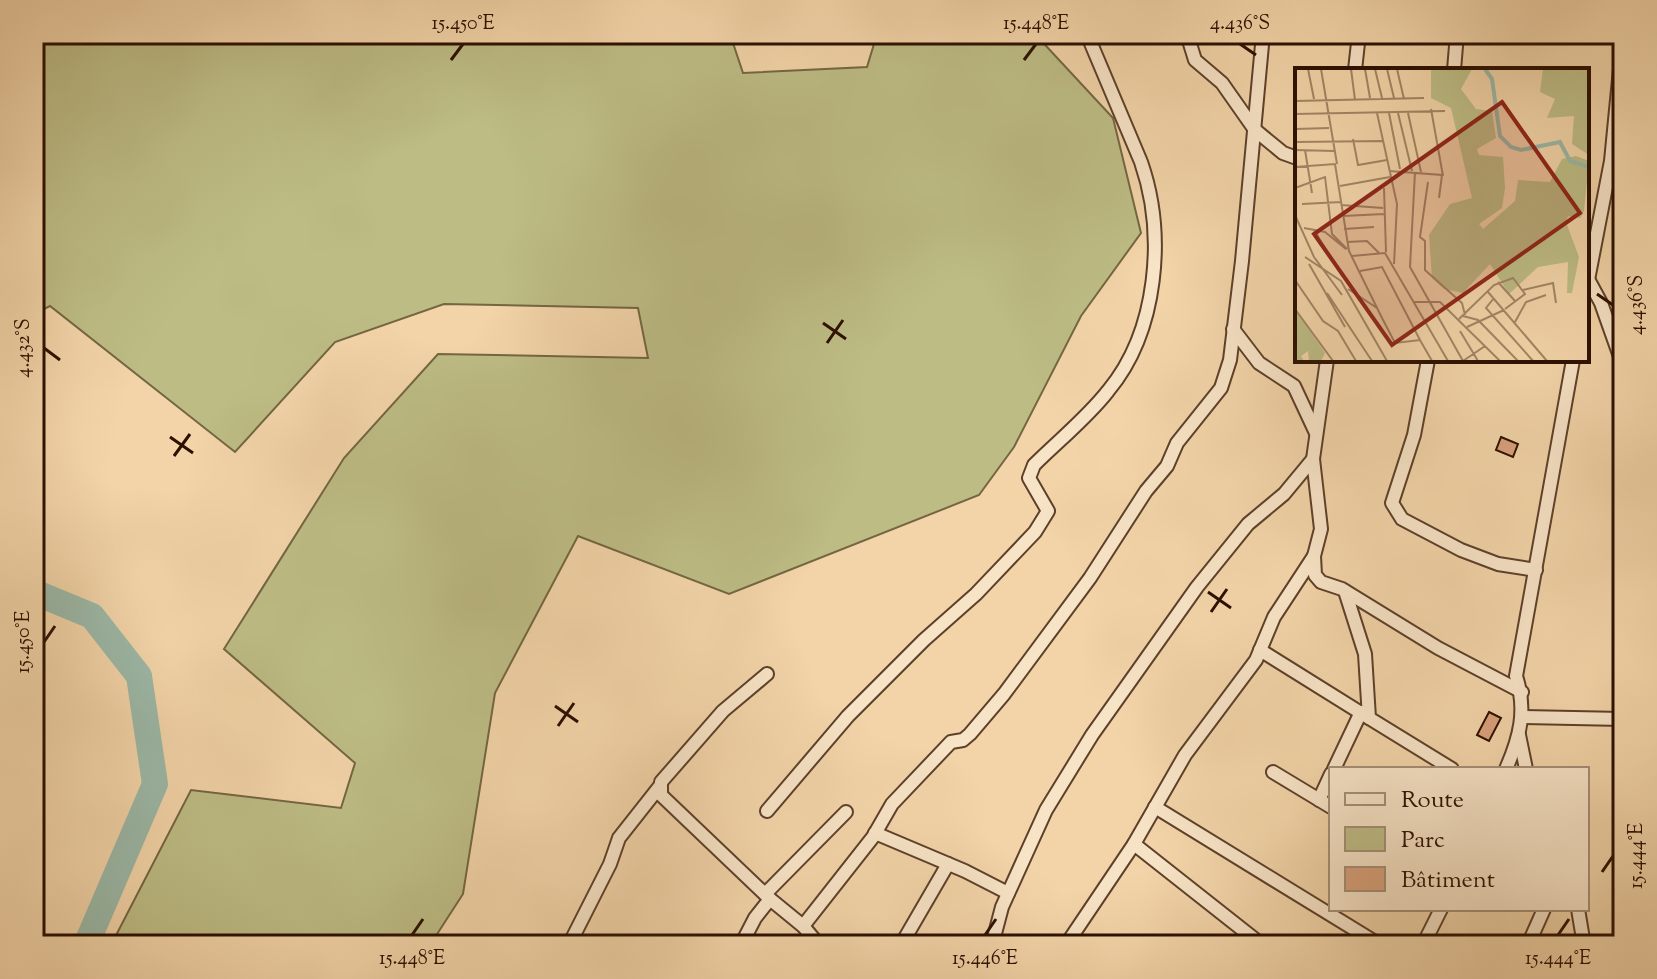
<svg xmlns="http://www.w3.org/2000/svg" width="1657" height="979" viewBox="0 0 1657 979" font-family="'Sorts Mill Goudy',serif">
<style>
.green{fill:#bdbc85;stroke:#746642;stroke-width:2}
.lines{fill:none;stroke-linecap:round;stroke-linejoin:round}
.river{stroke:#9bb8a7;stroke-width:26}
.building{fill:#d9a17c;stroke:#2b0f00;stroke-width:2}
.street-casing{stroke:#5d402a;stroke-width:16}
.street{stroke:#f7e3c6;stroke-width:12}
.ticks{fill:none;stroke:#2b0f00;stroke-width:3}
.inset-river{fill:none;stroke:#9bb8a7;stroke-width:4}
.inset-road{fill:none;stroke:#a28565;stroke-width:2}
.view{fill:#8f2418;fill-opacity:0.15;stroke:#8f2418;stroke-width:4}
.inset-edge{fill:none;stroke:#2b0f00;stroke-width:4}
.neatline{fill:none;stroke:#2b0f00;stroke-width:3}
.ticks-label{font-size:20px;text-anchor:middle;fill:#2b0f00}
</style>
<rect width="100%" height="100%" fill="#f2d4a8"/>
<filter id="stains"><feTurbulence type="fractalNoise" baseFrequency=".0025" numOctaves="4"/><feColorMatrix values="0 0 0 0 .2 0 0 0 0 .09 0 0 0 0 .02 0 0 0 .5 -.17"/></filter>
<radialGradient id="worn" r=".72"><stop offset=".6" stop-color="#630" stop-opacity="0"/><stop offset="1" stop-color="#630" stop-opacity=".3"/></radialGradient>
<polygon class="green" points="34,34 730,34 743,73 867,67 877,34 1035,34 1113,118 1141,233 1081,316 1014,447 979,495 729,594 578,536 495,693 463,894 430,945 111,945 191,790 341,808 355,763 224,649 344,458 438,354 648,358 638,308 444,304 335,342 235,452 50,306 34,314"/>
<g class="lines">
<polyline class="river" points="34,592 92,616 139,676 155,784 86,945"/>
</g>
<g class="building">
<polygon points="1501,437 1518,444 1513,457 1496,450"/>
<polygon points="1489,712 1501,718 1489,741 1477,735"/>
</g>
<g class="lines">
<defs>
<g id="street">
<polyline points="1187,34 1195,60 1222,83 1255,130 1283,153 1297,158"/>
<polyline points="1355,70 1359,34"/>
<polyline points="1454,70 1457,34"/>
<polyline points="1588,279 1601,303 1623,365"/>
<polyline points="1587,285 1611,161 1623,38"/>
<polyline points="1233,329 1259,363 1294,386 1316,433"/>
<polyline points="1327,360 1313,459 1321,529 1314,556 1315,575 1321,582 1342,589 1438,648 1522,692"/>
<polyline points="1428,360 1414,435 1392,503 1402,519 1461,550 1498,564 1536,570"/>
<polyline points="1345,591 1365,654 1369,718 1452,769"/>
<polyline points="1260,650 1369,718"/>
<polyline points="767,674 723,711 661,782 661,795 770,899 803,926 819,945"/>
<polyline points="1523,717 1623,719"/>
<polyline points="1519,735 1526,769"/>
<polyline points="1334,769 1361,712"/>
<path d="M1506,769C1520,737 1527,710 1516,676L1573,360"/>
<polyline points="1273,772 1331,807"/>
<polyline points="1319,800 1331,774"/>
<polyline points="1155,807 1380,945"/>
<path d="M767,811L848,716L924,640L976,594L1035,532L1048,511L1029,478L1034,465C1058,441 1087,418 1108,391C1158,331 1166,234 1141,162L1087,34"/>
<polyline points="875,833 965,871 1008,893"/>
<polyline points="1134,844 1262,945"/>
<polyline points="765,894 846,812"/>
<polyline points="1578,909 1584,945"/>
<polyline points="803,926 873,837 892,804 951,742 963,740 970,734 1004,694 1090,578 1146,491 1167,466 1177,443 1221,388 1230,360 1242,261 1263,34"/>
<polyline points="569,945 610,864 619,838 660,786"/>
<polyline points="741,945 755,918 770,899"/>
<polyline points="901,945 948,864"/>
<polyline points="992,945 1002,907 1046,810 1092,735 1197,587 1248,524 1284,494 1313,459"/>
<polyline points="1066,945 1134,844 1185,755 1256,660 1274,617 1314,556"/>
<polyline points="1423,945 1441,909"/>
<polyline points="1528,945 1544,909"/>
</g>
</defs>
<use href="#street" class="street-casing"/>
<use href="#street" class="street"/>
</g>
<path class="ticks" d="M1240,44L1256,55M451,60L463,44M1024,60L1036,44M1597,294L1613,305M823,323L846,339M827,343L843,320M44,348L60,360M170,437L193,453M174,456L190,434M1208,592L1231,608M1211,612L1227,589M44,642L55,626M555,706L578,722M558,726L574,703M1602,872L1613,856M412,935L423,919M985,935L996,919M1558,935L1569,919"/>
<g transform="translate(1295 68)">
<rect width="294" height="294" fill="#f2d4a8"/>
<path d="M136,1H177L166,21L181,41L197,43L201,70L182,81L184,87L208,89L210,120L207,140L184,156L188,161L220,133L223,112L255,114L267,91L281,88L294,93L289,143L285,150L273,148L271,154L284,189L277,225H272L273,194L243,199L214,226L195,196L168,225L149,221L137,210L134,167L155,136L177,130L156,40L136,30ZM248,1H294V87L277,76L279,48L252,50L260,31L245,24ZM0,241L30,285L26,293H14L13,283L6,288L9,293H0Z" fill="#bdbc85"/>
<path class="inset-river" d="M190,1L197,11L205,68L216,79L226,82L265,74L275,93L294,99"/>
<path class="inset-road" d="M13,1L19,31M26,1L42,96M56,1L60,32M70,1L75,30M80,1L87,30M92,1L99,30M102,1L109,31M0,33L129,30M136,41L148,108M82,45L102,136L99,196M94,45L105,101M103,45L117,103M113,45L126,104M0,46L150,43M0,61L34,60M58,71L63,97L92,92M0,74L89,73M0,82L39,83M10,82L17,125M0,99L40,96L54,183L87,250L100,275L125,272L137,293M94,103L147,107L144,130M120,104L115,199L168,293M133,114L125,169L130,173V202L167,235L170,247M45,118L95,109M0,120L30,109L37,166L52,181M89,120L91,184M7,136L46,134M46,137L88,140M0,147L19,189L47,227M48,148L89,146M9,160L30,164L51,181M49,161L79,159M19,162L48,209M52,174L72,173L84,185M57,188L90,185L153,293M10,189L46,213L92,293M14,196L50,259M65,203L87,199L125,272M0,212L28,253L43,263L61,293M203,214L220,233M53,221L82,240M228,222L258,215L261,235M193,224L252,293M32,225L77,293M199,230L191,240L238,293M119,234H145L205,293M0,241L38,293M168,248L183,252L223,293M164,251L199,217L218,210L230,226L210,241M220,254L231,234L251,227M172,259L209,242M165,263L183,293M168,293L190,278"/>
<path class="view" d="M207,34L285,145L97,277L19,166Z"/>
<rect width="294" height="294" class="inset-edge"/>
</g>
<rect width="1657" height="979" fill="none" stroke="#f2d4a8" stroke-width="88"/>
<rect x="1329" y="767" width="260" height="144" fill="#f7e3c6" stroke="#a58e77" stroke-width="2"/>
<rect x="1345" y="793" width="40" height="12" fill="#f7e3c6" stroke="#a58e77" stroke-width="2"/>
<text x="1401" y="807" font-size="24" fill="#2b0f00">Route</text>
<rect x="1345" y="827" width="40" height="24" fill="#bdbc85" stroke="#a58e77" stroke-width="2"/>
<text x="1401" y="847" font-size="24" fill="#2b0f00">Parc</text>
<rect x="1345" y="867" width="40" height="24" fill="#d9a17c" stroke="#a58e77" stroke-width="2"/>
<text x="1401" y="887" font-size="24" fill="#2b0f00">Bâtiment</text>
<rect x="44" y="44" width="1569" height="891" class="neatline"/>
<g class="ticks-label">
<text x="463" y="29">15.450°E</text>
<text x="1036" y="29">15.448°E</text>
<text x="1240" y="29">4.436°S</text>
<text transform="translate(1635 305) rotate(-90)" y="7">4.436°S</text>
<text transform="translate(22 348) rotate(-90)" y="7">4.432°S</text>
<text transform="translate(22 642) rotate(-90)" y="7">15.450°E</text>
<text transform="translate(1635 856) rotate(-90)" y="7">15.444°E</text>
<text x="412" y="964">15.448°E</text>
<text x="985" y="964">15.446°E</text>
<text x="1558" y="964">15.444°E</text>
</g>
<rect width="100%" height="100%" filter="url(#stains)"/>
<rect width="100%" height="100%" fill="url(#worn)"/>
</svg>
